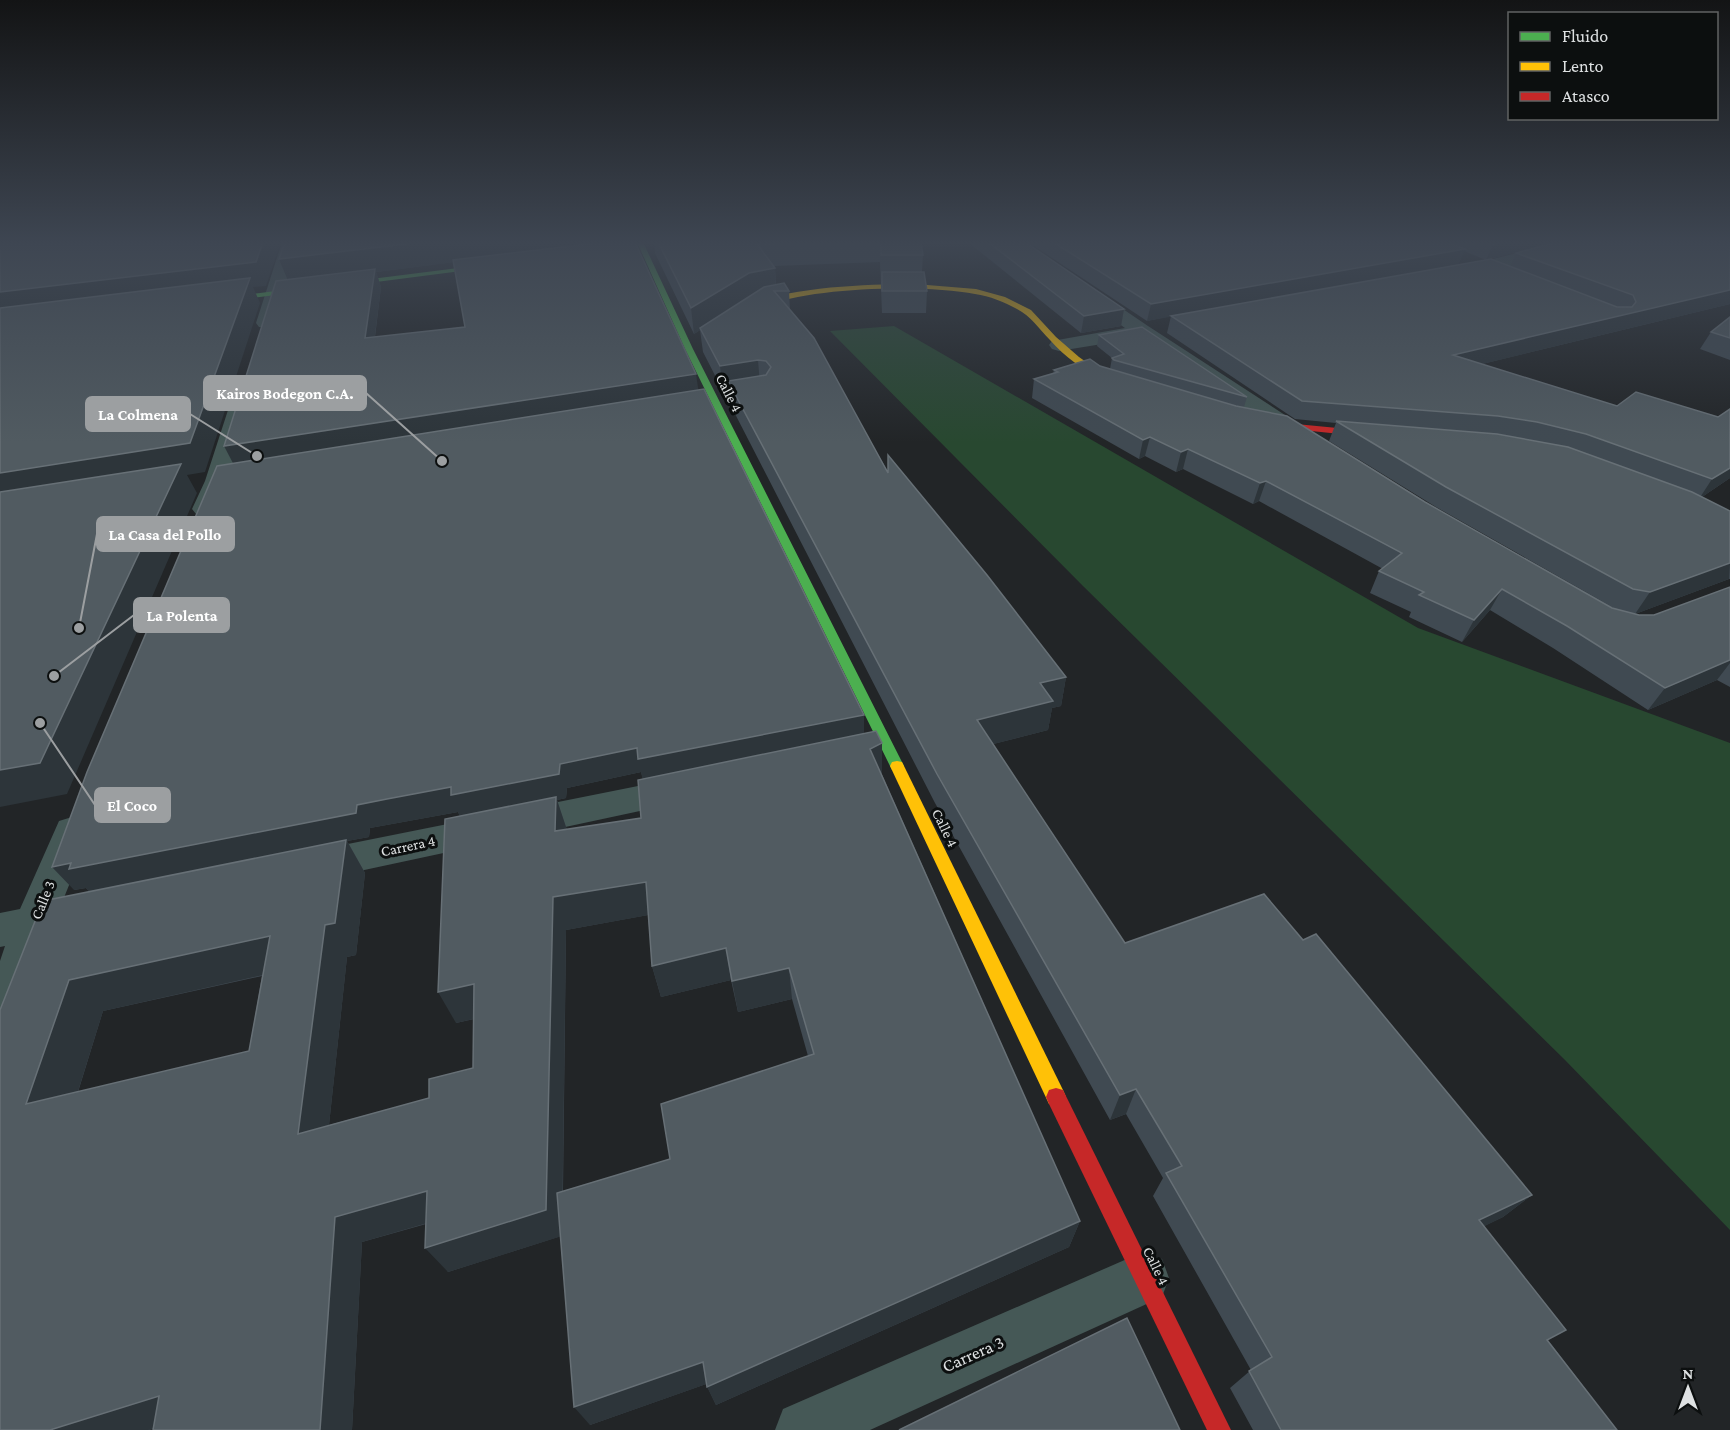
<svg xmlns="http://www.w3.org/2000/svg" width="1730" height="1430" viewBox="0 0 1730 1430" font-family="'Crimson Pro',serif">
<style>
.green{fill:#284830}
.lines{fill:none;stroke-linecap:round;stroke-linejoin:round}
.street{fill:#455856;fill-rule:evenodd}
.fast{fill:#4caf50;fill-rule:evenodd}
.slow{fill:#ffc107;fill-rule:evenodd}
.jam{fill:#c62828;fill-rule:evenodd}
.wall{fill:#404a52;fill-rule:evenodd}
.shaded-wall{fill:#2d353a}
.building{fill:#515b61;stroke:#677076;stroke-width:1.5;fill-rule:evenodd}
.labels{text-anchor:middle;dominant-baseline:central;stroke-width:6;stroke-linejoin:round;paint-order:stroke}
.street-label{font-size:15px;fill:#dee1e2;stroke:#0c0f0f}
.near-street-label{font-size:18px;fill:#dee1e2;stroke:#0c0f0f}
.leader{fill:none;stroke:#9c9fa1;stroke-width:2}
.callout-dot{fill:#9c9fa1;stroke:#0c0f0f;stroke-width:2}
.callout{fill:#9c9fa1;stroke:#9c9fa1;stroke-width:2}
.callout-label{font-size:16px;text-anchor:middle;font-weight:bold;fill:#fff}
</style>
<rect width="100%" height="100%" fill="#222527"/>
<polygon class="green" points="894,326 1418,628 1730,743 1730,1230 1565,1060 1083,586 830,331"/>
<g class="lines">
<g class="street">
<polygon points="282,242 298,242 276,323 273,327 259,327 256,323"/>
<polygon points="1006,242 1024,242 1148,326 1308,430 1312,435 1308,440 1300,442 1292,440 1139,338 1059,351 1052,349 1049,345 1052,341 1125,328"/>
<path d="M1561,242H1586L1584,245C1559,253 1473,282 1453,277L1450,273L1453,269Z"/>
<polygon points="240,400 248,402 251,407 229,481 214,514 205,517 196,514 192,509 205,481 229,407 232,402"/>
<polygon points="683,777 696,781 701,790 696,799 313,881 299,877 294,866 299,855 313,851"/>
<polygon points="72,817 85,821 91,831 63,900 78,897 92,902 98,914 92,926 50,937 15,1035 0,1041 0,961 5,946 0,947 0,913 20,909 59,821"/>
<polygon points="1143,1252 1162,1259 1169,1278 1162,1297 870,1430 775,1430 783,1409"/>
</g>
<g class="fast">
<polygon points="637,242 643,242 693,349 904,766 902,770 892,770 890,766 685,349"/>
<polygon points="498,263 500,266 213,303 209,301 213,299"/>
</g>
<g class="slow">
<path d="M915,284L976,289L1005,297L1031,310L1056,337L1079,357L1096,369L1125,383C1119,387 1112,383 1105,380C1084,371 1065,357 1050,340C1039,329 1031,316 1017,309C1004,302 990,296 975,294C925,284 793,286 751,313L744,311C772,286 876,284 915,284Z"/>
<polygon points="897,761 902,762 904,766 1063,1090 1066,1097 1063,1104 1056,1106 1049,1104 890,766 892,762"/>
</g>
<g class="jam">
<polygon points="1266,421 1379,432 1384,435 1379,438 1263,426 1261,424"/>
<polygon points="1056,1088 1063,1090 1231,1430 1207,1430 1049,1104 1046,1097 1049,1090"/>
</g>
</g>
<g class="wall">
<path d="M634,242L698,390L864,715V734L1080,1221L1069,1247L716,1405L706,1384L590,1425L561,1236L448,1272L426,1224L362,1242L352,1430H153V1429L148,1430H0L90,892L86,888L74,890L233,464L288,280L279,259ZM453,262L465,327L375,337L381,287L376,272ZM641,772L643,779L641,818L567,830L557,800L566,798L567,788ZM458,812L460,816L456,1023L474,1019L473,1068L429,1098L329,1125L347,957L356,955L365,873L347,841L369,837L370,828ZM648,915L652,966L661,997L731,980L738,1012L792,999L808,1056L670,1159L563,1191L566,930ZM262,976L249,1051L78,1092L103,1011Z"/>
<polygon points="654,242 921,242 923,255 922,272 927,291 926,313 882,313 880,262 774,266 775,268 776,284 789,291 790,310 888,471 888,455 1066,677 1061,706 1052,708 1048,730 993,744 1125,943 1303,940 1532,1195 1503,1217 1484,1226 1548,1340 1617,1430 1253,1430 1230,1388 1251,1370 1153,1196 1163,1178 1126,1114 1110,1120 935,803 731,406 729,390 723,391 703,352 700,330 694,334 655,253"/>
<polygon points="968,242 1025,242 1124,309 1121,326 1081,333"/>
<polygon points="1028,242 1553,242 1486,260 1464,251 1458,265 1510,267 1516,253 1730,242 1730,304 1482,364 1617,406 1718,417 1730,409 1730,478 1702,497 1730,511 1730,579 1729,579 1635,614 1639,615 1654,615 1730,587 1730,687 1717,680 1648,710 1553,648 1490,610 1462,642 1409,617 1411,612 1370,593 1379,571 1383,569 1259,501 1253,504 1183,469 1176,472 1145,456 1139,459 1032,398 1034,379 1053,374 1054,370 1100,366 1110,369 1112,358 1097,346 1099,335 1247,397 1244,407 1425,502 1614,608 1436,507 1329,441 1336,423 1295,419 1167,333 1171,316 1147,321"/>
<polygon points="1730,317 1730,360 1700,349 1711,332"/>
</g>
<g class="shaded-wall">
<polygon points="263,242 281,242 266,286 253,287 260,303 205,472 187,475 197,493 67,794 0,807 0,292"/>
<polygon points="423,242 616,242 376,272 381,287 372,358 365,338 289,283 279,259"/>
<polygon points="1502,242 1553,242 1486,260 1493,244"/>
<polygon points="1465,249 1458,265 1147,321 1151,304"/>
<polygon points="775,268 776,291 751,297 694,334 691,308 749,273"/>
<polygon points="1730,290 1730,304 1445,373 1453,355"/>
<polygon points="1124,309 1121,326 1081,333 1084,316"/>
<polygon points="758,360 760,385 728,381 729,390 723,391 720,366"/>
<polygon points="696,374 699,394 235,467 224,446"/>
<polygon points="1150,437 1145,456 1139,459 1143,440"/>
<polygon points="1188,449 1183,469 1176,472 1181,452"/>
<polygon points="1730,468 1730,478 1699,499 1712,479"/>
<polygon points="1266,481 1259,501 1253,504 1260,483"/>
<polygon points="1730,563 1729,579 1635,614 1650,592"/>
<polygon points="1502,589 1490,610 1462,642 1474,620"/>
<polygon points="1730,660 1730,663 1717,680 1648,710 1665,688"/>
<polygon points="1066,677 1061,706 1052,708 1048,730 974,749 977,720 1040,683"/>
<polygon points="864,715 864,739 643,782 641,772 567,788 566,798 557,800 567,830 566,865 461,819 458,812 370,828 369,837 347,841 365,873 356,955 347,957 325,1162 298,1134 325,925 90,892 86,888 74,890 52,867 637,748"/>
<polygon points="882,743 882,777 870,749"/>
<polygon points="646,882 654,914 566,930 562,1236 448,1272 425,1248 553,897"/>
<polygon points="270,936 294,968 103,1011 65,1133 26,1104 69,980"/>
<polygon points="726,948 731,980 661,997 652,966"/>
<polygon points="789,968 792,999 738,1012 732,981"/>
<polygon points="474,984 491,1015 456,1023 438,992"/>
<polygon points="1136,1089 1126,1114 1110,1120 1120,1095"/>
<polygon points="427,1191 448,1217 362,1242 352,1430 320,1430 335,1217"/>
<polygon points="1532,1195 1503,1217 1453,1242 1479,1220"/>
<polygon points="1080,1221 1069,1247 716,1405 707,1387"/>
<polygon points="703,1362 712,1382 590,1425 574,1407"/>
<polygon points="159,1396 199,1414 148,1430 50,1430"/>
</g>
<g class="building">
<polygon points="0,242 263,242 256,262 0,292"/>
<polygon points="285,242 423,242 279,259"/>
<polygon points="605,242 635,242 696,374 224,446 276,281 375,269 365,338 465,327 453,260"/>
<polygon points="658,242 808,242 757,244 775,268 749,273 691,308"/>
<polygon points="881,242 921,242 923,255 881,255"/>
<polygon points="988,242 1025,242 1124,309 1084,316"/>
<polygon points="1053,242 1446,242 1465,249 1151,304"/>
<polygon points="1487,242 1502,242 1493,244"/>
<polygon points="1557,242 1730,242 1730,290 1453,355 1617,406 1636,392 1718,417 1730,409 1730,468 1712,479 1586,434 1537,422 1498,416 1302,401 1171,316 1491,259 1617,307 1632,307 1636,302 1633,295 1516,253"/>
<polygon points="882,272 924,272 927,291 882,291"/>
<polygon points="250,278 190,443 0,473 0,308"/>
<polygon points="784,283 789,291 774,291 814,338 888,473 888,455 987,575 1066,677 1040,683 1053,701 977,720 1125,943 1264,894 1303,940 1316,934 1532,1195 1479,1220 1566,1330 1547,1340 1617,1430 1281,1430 1249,1371 1272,1357 1166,1173 1182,1166 1136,1089 1120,1095 937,774 728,381 766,375 771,367 766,361 758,360 720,366 700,328 764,287"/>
<polygon points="1730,317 1730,338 1711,332"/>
<polygon points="1142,327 1247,397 1114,360 1112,358 1124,354 1099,335"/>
<polygon points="1090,359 1100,366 1236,406 1287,416 1425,502 1612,608 1639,615 1654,615 1730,587 1730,660 1665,688 1567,626 1502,589 1474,620 1419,595 1424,592 1379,571 1402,553 1266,481 1260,483 1188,449 1181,452 1150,437 1143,440 1034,379 1058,372 1054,370"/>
<polygon points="704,389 864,715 638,759 637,748 560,764 559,774 451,795 451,787 387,799 357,805 356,813 69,869 71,863 52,867 87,772 217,466"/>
<polygon points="1336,421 1497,434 1568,447 1692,492 1730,511 1730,563 1650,592 1633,589 1446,487"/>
<polygon points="181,464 40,763 0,770 0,492"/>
<path d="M876,731L882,743L870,749L1080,1221L707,1387L703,1362L574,1407L557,1193L670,1159L661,1104L814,1054L789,968L732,981L726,948L652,966L646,882L553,897L546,1210L425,1248L427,1191L335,1217L320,1430H153L159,1396L50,1430H0V1010L43,901L346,840L335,923L325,925L298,1134L429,1098V1079L473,1068L474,984L438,992L445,819L556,797L555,831L641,818L638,780ZM270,936L249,1051L26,1104L69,980Z"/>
<polygon points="1127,1318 1180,1430 899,1430"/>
</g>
<linearGradient id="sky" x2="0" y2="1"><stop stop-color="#131415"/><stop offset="0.55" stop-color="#3e4652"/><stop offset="1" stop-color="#3e4652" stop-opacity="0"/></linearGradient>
<rect width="1730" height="442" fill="url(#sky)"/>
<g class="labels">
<g class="street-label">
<text transform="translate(729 393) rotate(63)">Calle 4</text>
<text transform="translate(945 828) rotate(64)">Calle 4</text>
<text transform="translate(408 846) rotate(-12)">Carrera 4</text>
<text transform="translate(43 900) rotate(-68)">Calle 3</text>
<text transform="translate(1156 1266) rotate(64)">Calle 4</text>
</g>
<g class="near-street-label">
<text transform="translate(973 1354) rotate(-24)">Carrera 3</text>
</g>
</g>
<path class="leader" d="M442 461L366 393M257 456L190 414M79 628L97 534M54 676L134 615M40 723L95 805"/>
<g class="callout-dot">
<circle cx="442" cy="461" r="6"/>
<circle cx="257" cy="456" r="6"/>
<circle cx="79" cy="628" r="6"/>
<circle cx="54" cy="676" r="6"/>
<circle cx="40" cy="723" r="6"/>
</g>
<g class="callout">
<rect x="204" y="376" width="162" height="34" rx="6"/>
<rect x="86" y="397" width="104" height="34" rx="6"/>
<rect x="97" y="517" width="137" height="34" rx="6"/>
<rect x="134" y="598" width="95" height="34" rx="6"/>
<rect x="95" y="788" width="75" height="34" rx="6"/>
</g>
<g class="callout-label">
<text x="285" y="399">Kairos Bodegon C.A.</text>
<text x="138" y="420">La Colmena</text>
<text x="165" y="540">La Casa del Pollo</text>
<text x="182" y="621">La Polenta</text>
<text x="132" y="811">El Coco</text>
</g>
<rect x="1508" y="12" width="210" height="108" fill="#0c0f0f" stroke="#606363" stroke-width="1.5"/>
<rect x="1520" y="32" width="30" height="9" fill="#4caf50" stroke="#606363" stroke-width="1.5"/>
<text x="1562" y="42" font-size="18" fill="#dee1e2">Fluido</text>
<rect x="1520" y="62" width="30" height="9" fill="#ffc107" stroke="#606363" stroke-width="1.5"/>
<text x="1562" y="72" font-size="18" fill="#dee1e2">Lento</text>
<rect x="1520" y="92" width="30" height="9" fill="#c62828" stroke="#606363" stroke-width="1.5"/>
<text x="1562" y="102" font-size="18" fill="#dee1e2">Atasco</text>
<g transform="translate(1688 1388)" stroke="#0c0f0f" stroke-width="4.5" paint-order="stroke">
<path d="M0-4.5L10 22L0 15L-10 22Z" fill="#dee1e2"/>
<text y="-9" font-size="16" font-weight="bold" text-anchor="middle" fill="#dee1e2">N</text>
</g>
</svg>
